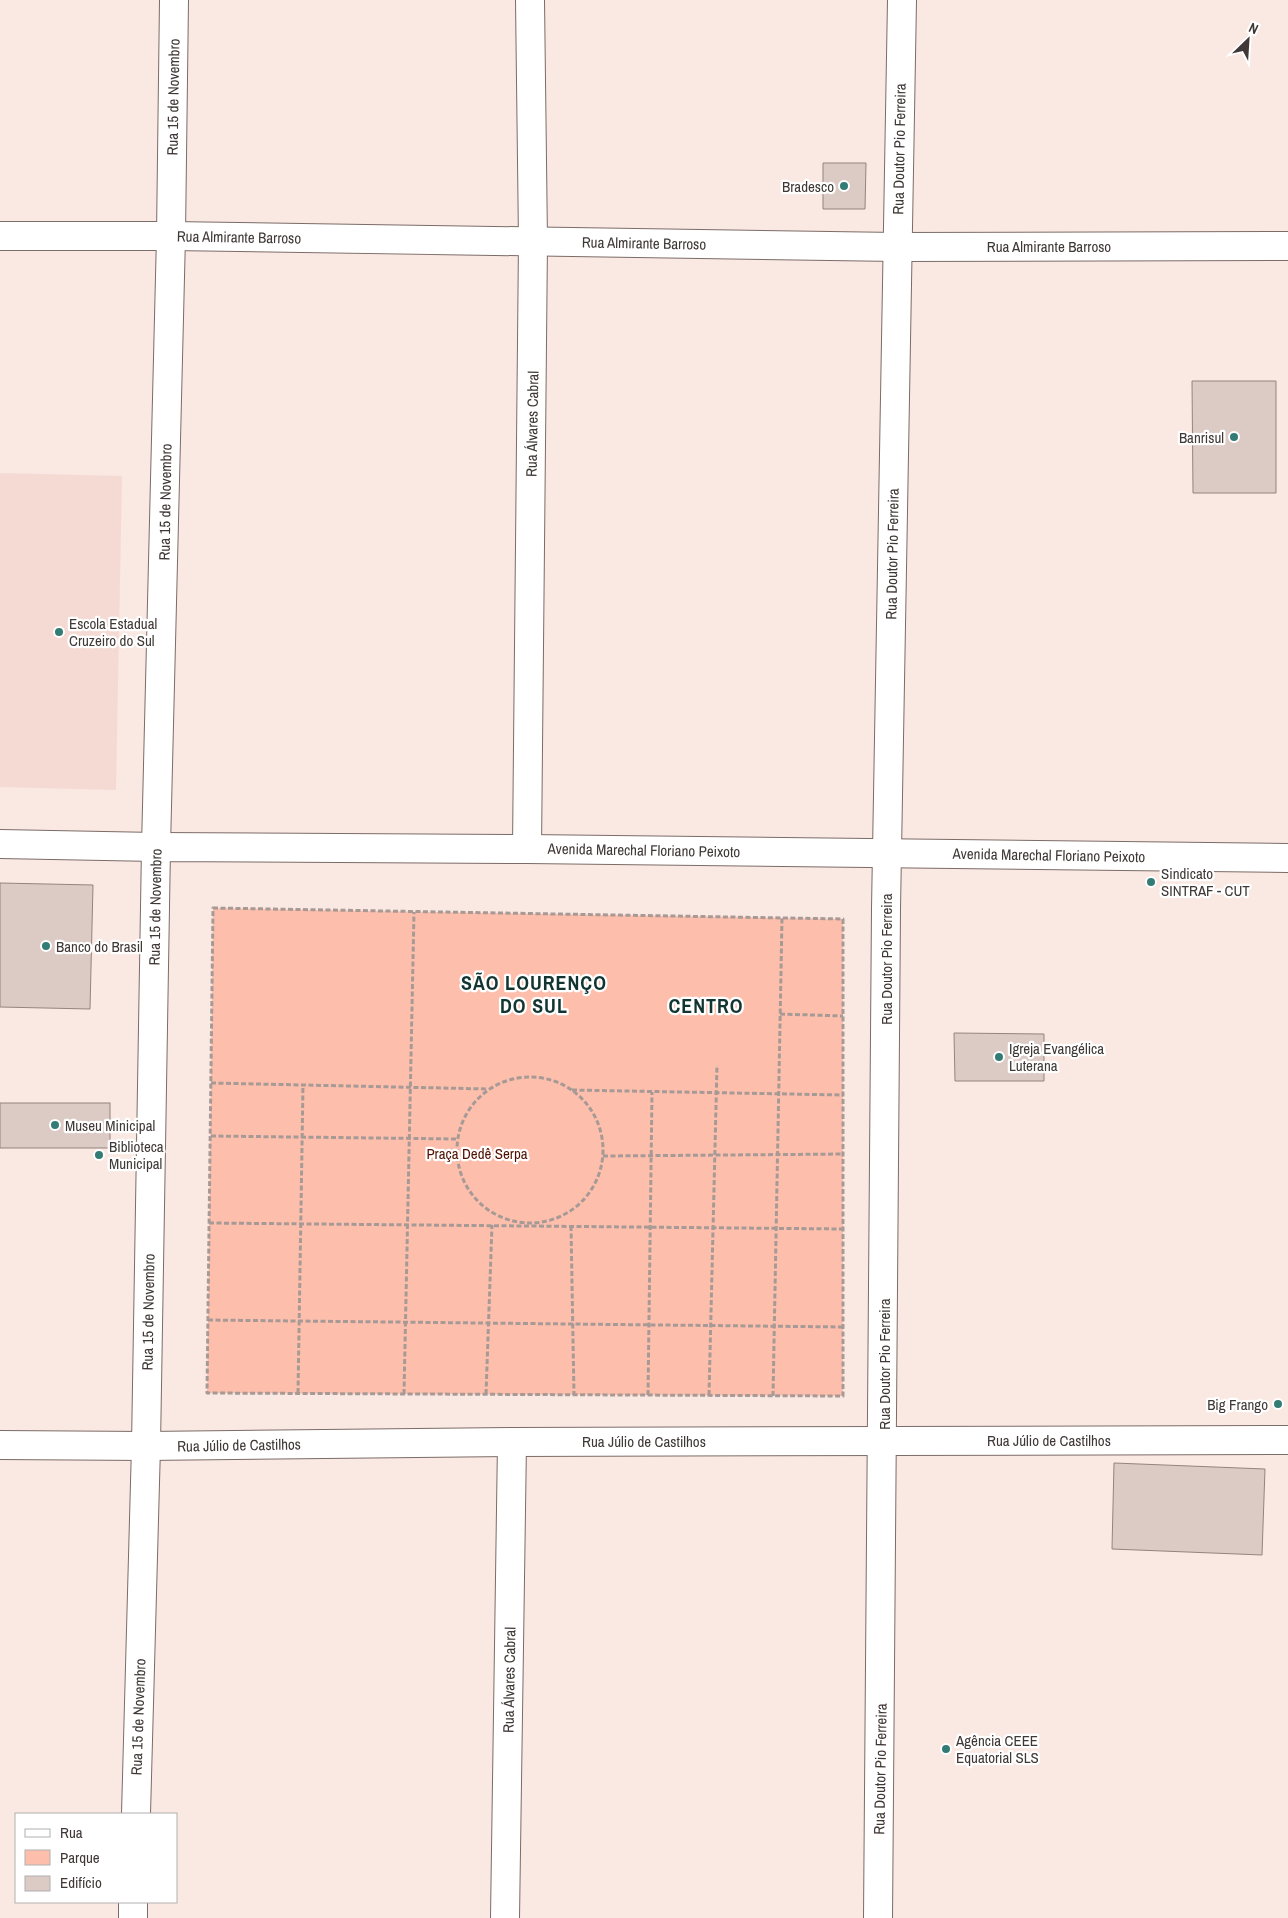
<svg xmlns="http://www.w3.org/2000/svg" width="1288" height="1918" viewBox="0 0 1288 1918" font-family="'Archivo Narrow',sans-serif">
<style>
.built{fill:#f4dad2}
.green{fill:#fdbfac}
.building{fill:#dccac4;stroke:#94847f}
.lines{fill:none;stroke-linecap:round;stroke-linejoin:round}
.minor-casing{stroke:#7b6c67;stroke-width:30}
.tertiary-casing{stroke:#7b6c67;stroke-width:30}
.secondary-casing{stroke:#7b6c67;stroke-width:30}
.path{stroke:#a79a96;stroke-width:3;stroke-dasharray:5 2.5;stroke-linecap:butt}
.minor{stroke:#fff;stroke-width:28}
.tertiary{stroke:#fff;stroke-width:28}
.secondary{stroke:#fff;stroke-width:28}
.poi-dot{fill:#337b75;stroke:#fff;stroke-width:2}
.labels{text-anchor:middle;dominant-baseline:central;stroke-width:4.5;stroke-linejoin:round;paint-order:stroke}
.street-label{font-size:15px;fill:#3f3836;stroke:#fff}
.poi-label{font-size:15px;fill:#3f3836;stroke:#fff;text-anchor:start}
.park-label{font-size:15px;fill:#511100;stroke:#fff}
.district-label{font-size:20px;font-weight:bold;letter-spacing:1px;fill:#123532;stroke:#fff}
</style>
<rect width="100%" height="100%" fill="#fae8e2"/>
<polygon class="built" points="0,473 122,476 116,790 0,787"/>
<polygon class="green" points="213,908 843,919 843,1396 207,1393"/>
<g class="building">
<polygon points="823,163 866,163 865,209 823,209"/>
<polygon points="1192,381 1276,381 1276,493 1193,493"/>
<polygon points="0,883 93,885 90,1009 0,1007"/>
<polygon points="954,1033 1044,1034 1044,1081 955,1081"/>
<rect x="0" y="1103" width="110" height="45"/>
<polygon points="1114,1463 1265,1469 1262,1555 1112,1549"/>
</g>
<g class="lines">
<defs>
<g id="minor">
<polyline points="0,236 171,236 897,247"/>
<polyline points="156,847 171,236 174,0"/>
<polyline points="527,849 533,241 530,0"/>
<polyline points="136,1814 146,1446"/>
<polyline points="133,1918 133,1902"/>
<polyline points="505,1918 512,1442"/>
</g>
<g id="tertiary">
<polyline points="897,247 1288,246"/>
<polyline points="0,844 156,847"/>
<polyline points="878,1918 886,909 902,0"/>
</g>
<g id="secondary">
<polyline points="0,1445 146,1446 512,1442 1288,1440"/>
<polyline points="146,1446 156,847 527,849 1288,858"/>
</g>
</defs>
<use href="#minor" class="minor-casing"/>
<use href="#tertiary" class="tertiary-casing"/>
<use href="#secondary" class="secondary-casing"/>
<g class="path">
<polygon points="213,908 843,919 843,1396 207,1393"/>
<polyline points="780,1014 843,1016"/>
<circle cx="530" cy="1150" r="73"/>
<polyline points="211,1083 488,1089"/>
<polyline points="572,1090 843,1095"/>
<polyline points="211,1136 458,1139"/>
<polyline points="603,1156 843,1154"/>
<polyline points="209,1223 843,1229"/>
<polyline points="571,1226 574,1395"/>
<polyline points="208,1320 843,1327"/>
<polyline points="298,1393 303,1085"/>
<polyline points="404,1394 414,912"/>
<polyline points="486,1394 492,1225"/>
<polyline points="648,1395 652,1092"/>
<polyline points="709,1395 717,1065"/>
<polyline points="773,1396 782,918"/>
</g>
<use href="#minor" class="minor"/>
<use href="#tertiary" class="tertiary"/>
<use href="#secondary" class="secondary"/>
</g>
<g class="poi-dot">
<circle cx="844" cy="186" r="5"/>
<circle cx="1234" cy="437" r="5"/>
<circle cx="59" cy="632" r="5"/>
<circle cx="1151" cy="882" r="5"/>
<circle cx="46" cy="946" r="5"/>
<circle cx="999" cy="1057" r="5"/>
<circle cx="55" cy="1125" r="5"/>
<circle cx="99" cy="1155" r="5"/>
<circle cx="1278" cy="1404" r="5"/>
<circle cx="946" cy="1749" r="5"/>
</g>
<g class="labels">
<g class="street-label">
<text transform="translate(173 97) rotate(-89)">Rua 15 de Novembro</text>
<text transform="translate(899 149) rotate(-89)">Rua Doutor Pio Ferreira</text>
<text transform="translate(239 237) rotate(1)">Rua Almirante Barroso</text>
<text transform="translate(644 243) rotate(1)">Rua Almirante Barroso</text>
<text x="1049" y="246">Rua Almirante Barroso</text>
<text transform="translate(532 424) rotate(-89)">Rua Álvares Cabral</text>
<text transform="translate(165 502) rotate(-89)">Rua 15 de Novembro</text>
<text transform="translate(892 554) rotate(-89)">Rua Doutor Pio Ferreira</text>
<text transform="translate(644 850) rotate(1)">Avenida Marechal Floriano Peixoto</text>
<text transform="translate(1049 855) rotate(1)">Avenida Marechal Floriano Peixoto</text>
<text transform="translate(155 907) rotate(-89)">Rua 15 de Novembro</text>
<text transform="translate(886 959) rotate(-90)">Rua Doutor Pio Ferreira</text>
<text transform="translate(148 1312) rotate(-89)">Rua 15 de Novembro</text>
<text transform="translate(884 1364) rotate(-90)">Rua Doutor Pio Ferreira</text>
<text x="1049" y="1440">Rua Júlio de Castilhos</text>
<text x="644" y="1441">Rua Júlio de Castilhos</text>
<text transform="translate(239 1445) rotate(-1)">Rua Júlio de Castilhos</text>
<text transform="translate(509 1680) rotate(-89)">Rua Álvares Cabral</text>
<text transform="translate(138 1717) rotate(-88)">Rua 15 de Novembro</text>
<text transform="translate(880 1769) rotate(-89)">Rua Doutor Pio Ferreira</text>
</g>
<g class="poi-label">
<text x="834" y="186" text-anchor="end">Bradesco</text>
<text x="1224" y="437" text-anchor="end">Banrisul</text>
<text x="69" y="623">Escola Estadual<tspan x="69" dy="17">Cruzeiro do Sul</tspan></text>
<text x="1161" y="873">Sindicato<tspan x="1161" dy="17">SINTRAF - CUT</tspan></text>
<text x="56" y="946">Banco do Brasil</text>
<text x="1009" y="1048">Igreja Evangélica<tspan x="1009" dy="17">Luterana</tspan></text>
<text x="65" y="1125">Museu Minicipal</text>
<text x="109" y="1146">Biblioteca<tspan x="109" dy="17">Municipal</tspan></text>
<text x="1268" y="1404" text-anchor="end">Big Frango</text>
<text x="956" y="1740">Agência CEEE<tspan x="956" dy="17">Equatorial SLS</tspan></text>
</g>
<g class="park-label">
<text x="477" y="1153">Praça Dedê Serpa</text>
</g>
<g class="district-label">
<text x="534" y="982">SÃO LOURENÇO<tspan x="534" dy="23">DO SUL</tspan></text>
<text x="706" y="1005">CENTRO</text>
</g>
</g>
<rect x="15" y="1813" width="162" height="90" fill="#ffffff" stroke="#b2afaf"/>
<rect x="25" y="1829" width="25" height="8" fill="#ffffff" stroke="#b2afaf"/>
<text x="60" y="1838" font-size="15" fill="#3f3836">Rua</text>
<rect x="25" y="1850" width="25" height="15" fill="#fdbfac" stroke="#b2afaf"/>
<text x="60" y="1863" font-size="15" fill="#3f3836">Parque</text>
<rect x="25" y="1876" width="25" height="15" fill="#dccac4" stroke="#b2afaf"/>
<text x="60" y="1888" font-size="15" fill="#3f3836">Edifício</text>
<g transform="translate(1248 40) rotate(25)" stroke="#ffffff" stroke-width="4" paint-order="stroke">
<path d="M0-4L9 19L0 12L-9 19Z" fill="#3f3836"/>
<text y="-8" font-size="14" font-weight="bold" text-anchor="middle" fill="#3f3836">N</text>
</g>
</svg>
